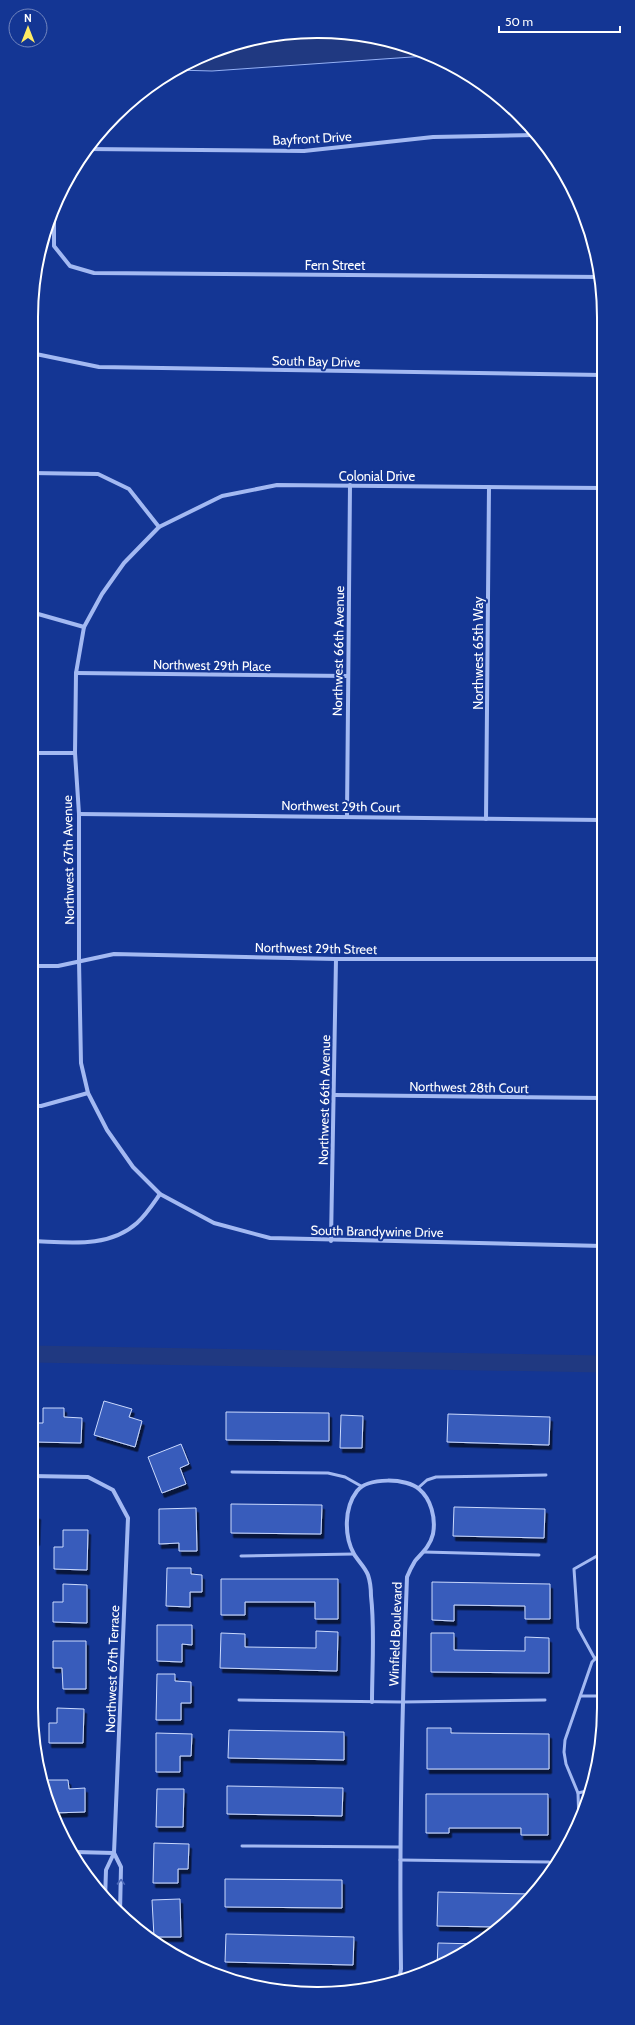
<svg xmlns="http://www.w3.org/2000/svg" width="635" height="2025" viewBox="0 0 635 2025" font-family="Cabin,sans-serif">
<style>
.water{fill:#203981;stroke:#95b1f5}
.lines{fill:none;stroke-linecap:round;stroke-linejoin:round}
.canal{stroke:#203981;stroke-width:17}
.building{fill:#385cbb;stroke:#cad9fd;filter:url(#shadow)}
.lane{stroke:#a3b9f2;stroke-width:3}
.street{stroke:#a3b9f2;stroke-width:4}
.oneway{stroke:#4d6aba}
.labels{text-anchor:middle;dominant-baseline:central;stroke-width:4;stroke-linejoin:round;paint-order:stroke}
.street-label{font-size:13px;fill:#fff;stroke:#143694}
.rim{fill:none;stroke:#fff;stroke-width:2}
</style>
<defs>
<filter id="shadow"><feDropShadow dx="2.5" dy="4.5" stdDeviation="0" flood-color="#0009"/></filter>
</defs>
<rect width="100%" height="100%" fill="#143694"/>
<polygon class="water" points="318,31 374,37 426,56 212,71 176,70 208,53 262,36"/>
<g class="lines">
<polyline class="canal" points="31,1354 603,1364"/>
</g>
<g class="building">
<polygon points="104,1401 132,1409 129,1417 142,1421 135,1447 94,1435"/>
<polygon points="43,1408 64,1408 64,1417 82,1418 81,1443 35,1442 36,1423 43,1423"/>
<polygon points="226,1412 329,1413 329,1441 226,1440"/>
<polygon points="448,1414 550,1417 549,1445 447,1442"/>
<polygon points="341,1415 363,1416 362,1448 340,1448"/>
<polygon points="181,1444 189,1464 180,1468 186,1484 162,1493 148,1457"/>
<polygon points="231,1504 322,1505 321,1534 231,1533"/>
<polygon points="454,1507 545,1509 544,1538 453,1536"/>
<polygon points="196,1508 197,1551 179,1551 179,1543 159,1544 159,1509"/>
<polygon points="31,1515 38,1515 37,1541 31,1541"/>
<polygon points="63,1530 88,1530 87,1570 54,1569 54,1547 63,1547"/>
<polygon points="167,1568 191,1568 191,1574 202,1575 202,1592 190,1592 190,1607 166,1606"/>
<polygon points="221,1579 338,1579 338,1619 315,1619 315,1602 245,1602 245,1615 221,1615"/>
<polygon points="432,1582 550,1584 550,1619 525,1619 525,1606 454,1605 454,1621 432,1620"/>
<polygon points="63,1584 87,1585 87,1623 53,1622 53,1602 63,1602"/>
<polygon points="157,1625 192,1625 192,1645 182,1644 182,1662 157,1661"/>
<polygon points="316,1631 338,1632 337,1671 220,1668 221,1633 245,1634 245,1647 316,1648"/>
<polygon points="431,1633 454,1633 454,1650 525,1651 525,1637 549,1638 549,1673 431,1672"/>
<polygon points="53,1641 86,1641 86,1689 63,1689 62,1668 53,1668"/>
<polygon points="157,1674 175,1674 175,1681 191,1682 191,1703 181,1703 181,1720 156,1720"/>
<polygon points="57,1708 84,1709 83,1743 49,1743 49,1723 57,1723"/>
<polygon points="427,1728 451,1728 451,1733 549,1734 549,1769 427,1769"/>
<polygon points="229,1730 344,1732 344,1760 228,1758"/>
<polygon points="156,1733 192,1734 191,1756 180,1756 180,1772 156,1772"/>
<polygon points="46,1780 68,1780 69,1789 85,1788 85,1812 51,1813 46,1795"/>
<polygon points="227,1786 343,1788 342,1816 227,1814"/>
<polygon points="157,1789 184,1789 183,1827 156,1827"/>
<polygon points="426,1794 548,1794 548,1835 521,1835 521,1828 449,1828 449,1833 426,1833"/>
<polygon points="154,1843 189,1844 188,1869 178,1869 178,1883 153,1883"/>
<polygon points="225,1879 342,1880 342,1908 225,1907"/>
<polygon points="438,1892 530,1894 499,1927 437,1926"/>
<polygon points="180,1899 181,1937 154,1937 152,1900"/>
<polygon points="226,1934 354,1937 353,1965 225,1962"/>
<polygon points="438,1943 478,1944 437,1967"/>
</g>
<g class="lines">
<g class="lane">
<polyline points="232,1472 328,1473 345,1477 361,1486"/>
<polyline points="418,1488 427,1480 436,1477 546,1475"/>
<polyline points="424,1552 539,1555"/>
<polyline points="241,1556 354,1554"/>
<polyline points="595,1659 578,1628 574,1569 604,1552"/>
<polyline points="581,1696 604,1696"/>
<polyline points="239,1700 402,1702 545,1700"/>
<polyline points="578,1793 591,1790"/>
<polyline points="579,1823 578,1793 566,1764 564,1752 565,1740 592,1662 598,1656 604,1655"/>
<polyline points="242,1846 400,1847"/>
<polyline points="400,1860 549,1862"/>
</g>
<g class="street">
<polyline points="87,149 304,151 433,137 537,135"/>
<polyline points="54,205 54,246 70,266 94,273 601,277"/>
<polyline points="31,353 99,367 602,375"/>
<polyline points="31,473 98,474 129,489 159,527"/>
<polyline points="602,488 277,485 222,496 159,527 124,563 102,594 84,627 76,673 75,753 79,814 79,961 81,1063 88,1093 107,1130 133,1167 160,1194 214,1223 270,1238 603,1246"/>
<polyline points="31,612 84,627"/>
<polyline points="76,673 348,676"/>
<polyline points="31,753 75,753"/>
<polyline points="79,814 602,820"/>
<polyline points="347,816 350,485"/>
<polyline points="486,819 489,487"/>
<polyline points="31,966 58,966 114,954 336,959 603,959"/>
<polyline points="335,1095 603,1098"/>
<polyline points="31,1106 41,1106 88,1093"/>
<path d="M31,1241C67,1242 108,1249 137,1223C146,1215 153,1204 160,1194"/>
<polyline points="331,1241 336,959"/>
<polyline points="31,1476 88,1477 113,1490 128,1518 114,1853 106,1870 105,1900"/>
<path d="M372,1702C372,1667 375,1630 371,1596C371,1589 370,1581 368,1575C365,1567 358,1561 354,1554C344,1536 344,1508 357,1491C368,1477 407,1478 419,1489C431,1499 436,1518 433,1534C430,1546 423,1552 415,1561C412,1566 409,1572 407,1577C402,1708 399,1838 401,1969L399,1981"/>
<polyline points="75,1852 114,1853"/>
<polyline points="114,1853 121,1867 120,1913"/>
</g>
</g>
<defs><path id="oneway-chevron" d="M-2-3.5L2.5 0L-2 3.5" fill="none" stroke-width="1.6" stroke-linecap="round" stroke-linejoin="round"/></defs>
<use class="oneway" href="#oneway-chevron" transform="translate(121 1882) rotate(-88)"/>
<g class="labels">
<g class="street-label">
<text transform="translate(312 138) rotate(-3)">Bayfront Drive</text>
<text x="335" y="265">Fern Street</text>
<text transform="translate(316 361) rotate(1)">South Bay Drive</text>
<text x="377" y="476">Colonial Drive</text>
<text transform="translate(338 651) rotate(-89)">Northwest 66th Avenue</text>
<text transform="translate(478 653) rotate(-90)">Northwest 65th Way</text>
<text transform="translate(212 665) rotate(1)">Northwest 29th Place</text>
<text transform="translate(341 806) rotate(1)">Northwest 29th Court</text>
<text transform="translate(68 860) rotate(-91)">Northwest 67th Avenue</text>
<text transform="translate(316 948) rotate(1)">Northwest 29th Street</text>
<text transform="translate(469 1087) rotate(1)">Northwest 28th Court</text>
<text transform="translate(324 1100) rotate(-89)">Northwest 66th Avenue</text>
<text transform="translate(377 1231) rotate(1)">South Brandywine Drive</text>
<text transform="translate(395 1634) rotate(-88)">Winfield Boulevard</text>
<text transform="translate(112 1669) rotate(-88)">Northwest 67th Terrace</text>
</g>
</g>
<path d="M0 0H635V2025H0ZM317 38H318A279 279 0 0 1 597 317V1708A279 279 0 0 1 318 1987H317A279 279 0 0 1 38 1708V317A279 279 0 0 1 317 38Z" fill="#143694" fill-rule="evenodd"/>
<path class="rim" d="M317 38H318A279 279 0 0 1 597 317V1708A279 279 0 0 1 318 1987H317A279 279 0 0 1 38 1708V317A279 279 0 0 1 317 38Z"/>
<g transform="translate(28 28)"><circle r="19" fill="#143694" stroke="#7286bf"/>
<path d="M0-3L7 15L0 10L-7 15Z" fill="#ffec64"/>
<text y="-6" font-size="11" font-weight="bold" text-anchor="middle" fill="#ffffff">N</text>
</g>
<path d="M499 26v6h121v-6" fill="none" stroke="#ffffff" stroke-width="2"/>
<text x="505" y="26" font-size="12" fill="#ffffff" stroke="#143694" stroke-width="3" paint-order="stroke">50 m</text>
</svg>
